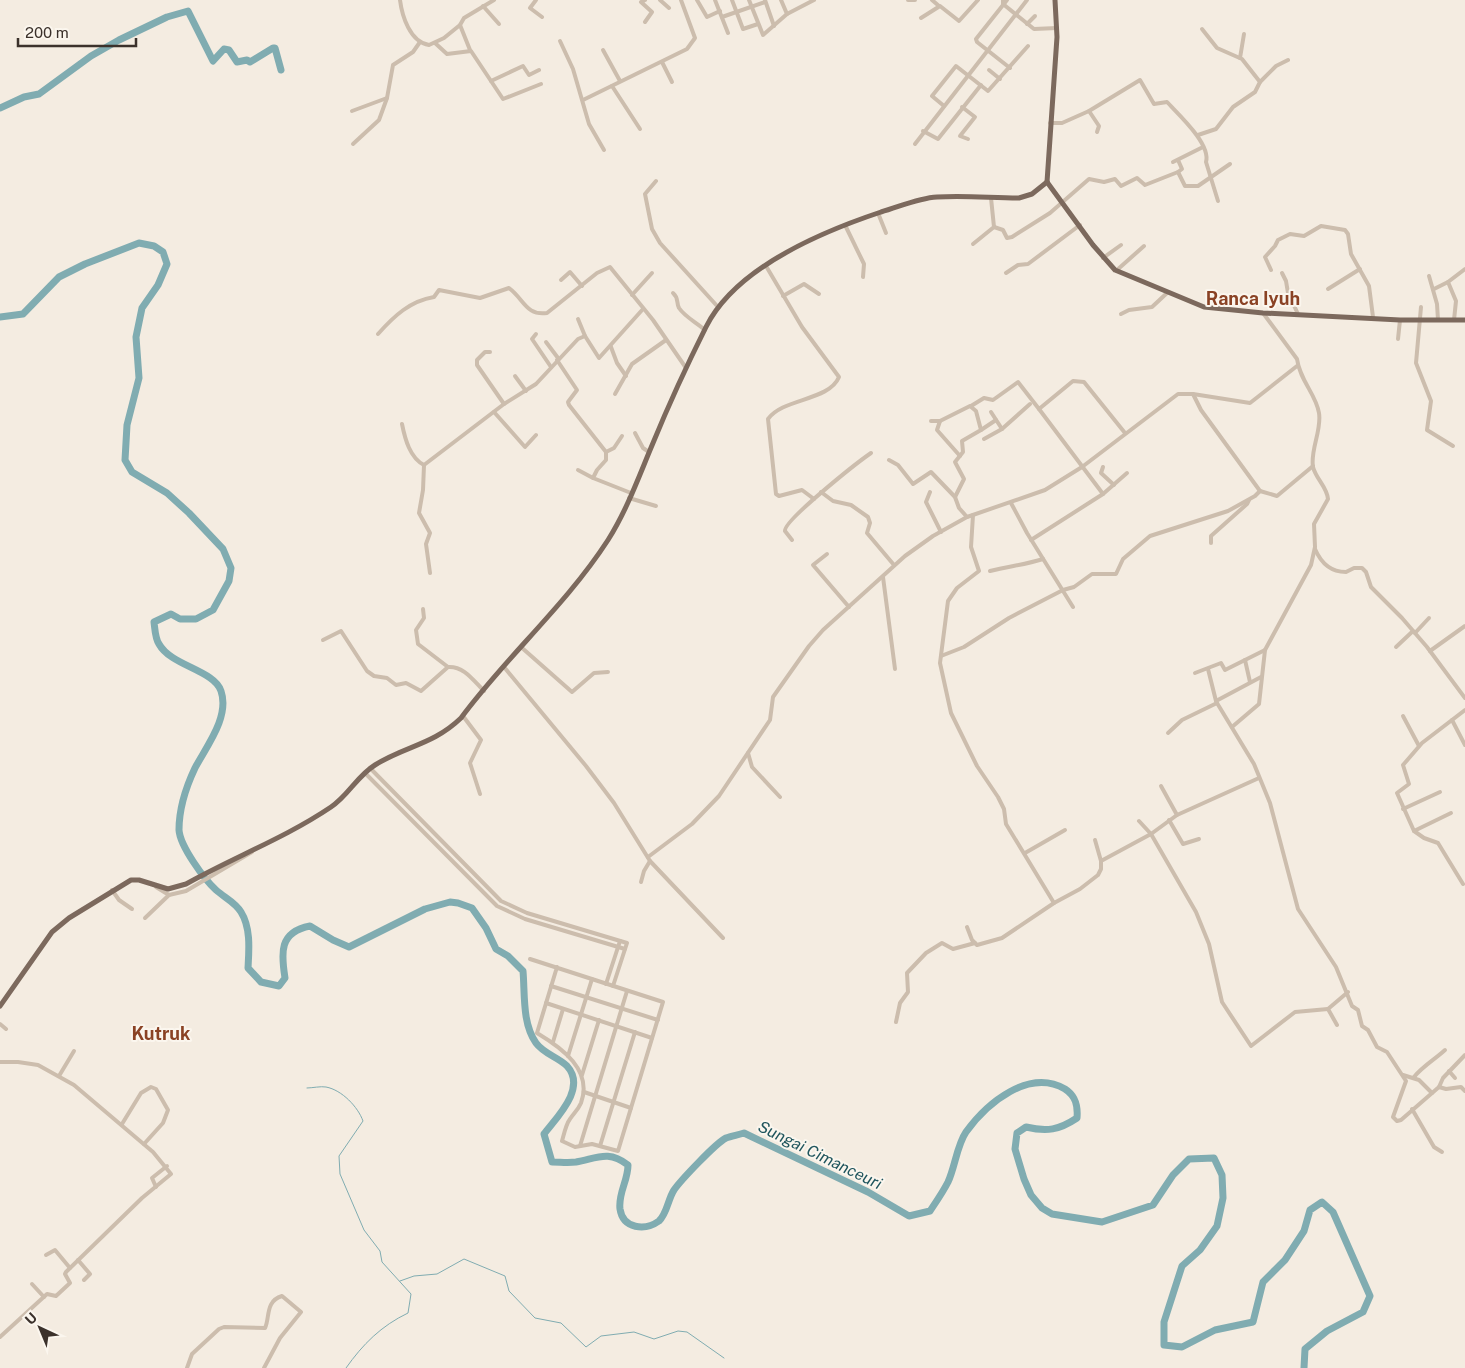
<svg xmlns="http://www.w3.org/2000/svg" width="1465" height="1368" viewBox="0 0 1465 1368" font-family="'Public Sans',sans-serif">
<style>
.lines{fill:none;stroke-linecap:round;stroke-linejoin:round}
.stream{stroke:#80acb1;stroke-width:1}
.river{stroke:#80acb1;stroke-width:7}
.minor{stroke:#ccbdad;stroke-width:4}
.major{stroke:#7c695d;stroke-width:5}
.labels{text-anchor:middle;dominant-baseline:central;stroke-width:4;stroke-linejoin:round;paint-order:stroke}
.water-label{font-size:16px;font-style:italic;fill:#20555d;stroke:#fbf6ee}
.quarter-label{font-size:18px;font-weight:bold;fill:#8a4224;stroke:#fbf6ee}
</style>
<rect width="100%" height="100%" fill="#f4ece1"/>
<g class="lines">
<g class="stream">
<path d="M307,1088C312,1088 321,1086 326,1087C342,1090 358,1107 363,1121L339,1156L340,1174L364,1230L380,1251L382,1262L411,1294L408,1313C381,1326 363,1344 346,1368"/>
<polyline points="400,1281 414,1276 437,1274 464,1259 505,1276 509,1291 535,1318 561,1323 586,1347 601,1336 634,1332 654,1339 678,1331 687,1332 724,1358"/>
</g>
<g class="river">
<polyline points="0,108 24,97 39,94 91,56 119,40 167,17 188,11 213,61 224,49 229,50 237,62 247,60 250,62 273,48 275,48 281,70"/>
<path d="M0,317L23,314L59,277L85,264L139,243L154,246L163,252L167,264L158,285L142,308L136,337L139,378L127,425L125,460L132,472L167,493L189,513L223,549L231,568L229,581L213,610L196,619H180L171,614L154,622C155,629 155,638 159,644C171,666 214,670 221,691C230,717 206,747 195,768C186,787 179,809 179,830C180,846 204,879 216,890C225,898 235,902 241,912C251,928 249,950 248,968L261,982L279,986L285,978C281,953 279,932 310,926L333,940L349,947L425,909L450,902L458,903L472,908L486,928L496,949L508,956L523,971C525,994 522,1023 536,1043C544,1054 558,1057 567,1066C587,1088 557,1117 544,1134L552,1162C560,1162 568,1163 576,1162C598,1158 608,1150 628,1165C628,1181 618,1193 620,1209C623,1229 645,1231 659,1221C667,1214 668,1199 674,1190C681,1180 716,1143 726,1138C731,1136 738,1135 744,1133L868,1192L909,1216L930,1211C936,1202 943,1192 948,1182C955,1167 957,1145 966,1132C987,1103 1029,1068 1065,1089C1076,1096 1078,1106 1077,1118C1059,1130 1047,1132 1026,1127L1017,1133L1015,1149L1024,1179L1031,1195L1042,1208L1052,1214L1102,1222L1153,1205L1173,1175L1189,1159L1214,1158L1222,1175L1223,1198L1217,1226L1200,1250L1182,1266L1164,1322V1345L1182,1347L1215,1330L1253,1322L1263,1282L1285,1260L1304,1231L1310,1210L1322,1202L1333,1212L1370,1296L1363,1312L1327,1331L1305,1349L1304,1368"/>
</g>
<g class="minor">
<path d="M400,0C402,16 410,42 429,45L444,38L460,25L464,18L494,0"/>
<polyline points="536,0 530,8 542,17"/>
<polyline points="660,0 669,8"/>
<polyline points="697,0 707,17 720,11"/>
<polyline points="715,0 728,33"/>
<polyline points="732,0 743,29 758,24"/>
<polyline points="749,0 763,35 787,14 814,0"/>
<polyline points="765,0 774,26"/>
<polyline points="781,0 787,14"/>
<polyline points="908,0 915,0"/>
<polyline points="932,0 939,6"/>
<polyline points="1003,0 1003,4 1034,29 1057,28"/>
<polyline points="1007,0 976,39 977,42 1010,68"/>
<polyline points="483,6 499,24"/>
<polyline points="722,17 765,2"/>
<polyline points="921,18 940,6 959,21 978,0"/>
<polyline points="645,22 652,12 641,2 645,0"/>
<polyline points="1027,24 1035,16"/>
<polyline points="460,25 470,50"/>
<polyline points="560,41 573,69 589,124 604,150"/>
<polyline points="435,43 447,54 471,51 503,99 541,84"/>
<polyline points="603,50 620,81"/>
<polyline points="1240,58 1244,34"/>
<polyline points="662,62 672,82"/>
<polyline points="989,70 1000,79"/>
<polyline points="491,81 523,66 529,75 539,70"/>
<polyline points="1260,82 1276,66 1288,60"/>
<polyline points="612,86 640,129"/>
<polyline points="583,100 687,49 695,38 681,0"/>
<polyline points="944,106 932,96 956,66 988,91 1028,46"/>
<polyline points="962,107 975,117 960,136 968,139"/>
<polyline points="352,111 387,98 393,65 413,52 420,42"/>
<polyline points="1089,111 1099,126 1097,132"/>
<path d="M1050,123H1062L1089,111L1140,80L1154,104L1167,102C1179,115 1211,144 1206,162L1218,201"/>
<polyline points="923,131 938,139 981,85"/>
<polyline points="1198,135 1216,129 1233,107 1255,92 1260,82 1242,59 1217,48 1202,29"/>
<polyline points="353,144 379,120 387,98"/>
<polyline points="915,144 1027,0"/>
<polyline points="1178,160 1182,169 1178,172"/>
<polyline points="1173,162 1203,147"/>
<polyline points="656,181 645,194 652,229 660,243 718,307"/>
<polyline points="878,213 886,233"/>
<polyline points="845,225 864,264 863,277"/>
<polyline points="994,227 1003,230 1007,238 1012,237 1050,213 1089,179 1104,182 1115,179 1121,186 1137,178 1145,185 1178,172 1185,186 1198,186 1230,164"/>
<polyline points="973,244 994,227 991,198"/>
<polyline points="1103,258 1121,245"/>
<path d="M766,266L802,327L839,377C829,401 783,398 768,419L776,494L779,496L802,490L814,499"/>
<polyline points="1117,270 1144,246"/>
<polyline points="1271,270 1265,257 1275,246 1278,240 1290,234 1304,236 1321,226 1345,230 1348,234 1351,254 1369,286 1373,317"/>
<polyline points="1006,273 1018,265 1028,264 1080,225"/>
<polyline points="1282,273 1286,281 1288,293 1298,314"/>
<polyline points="1429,276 1437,304 1438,320"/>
<polyline points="561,280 570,272 582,286"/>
<polyline points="1328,289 1360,269"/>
<polyline points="1434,289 1448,282"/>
<path d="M673,293C679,298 676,302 679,308C685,317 696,322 705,330"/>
<polyline points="632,295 652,273"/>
<polyline points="783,296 804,284 819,294"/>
<polyline points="1421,307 1416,363 1431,401 1427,430 1453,446"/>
<polyline points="1121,314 1129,310 1152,307 1167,293"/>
<polyline points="578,319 585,336"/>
<polyline points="1454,320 1456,301 1448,282 1465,269"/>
<path d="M378,334C394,316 410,301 434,297L439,290L480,298L509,288C524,299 526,316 547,313L597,273L610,267L653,320L686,368"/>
<polyline points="536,334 532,339 551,367"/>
<polyline points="1398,339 1400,320"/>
<polyline points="546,342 558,358"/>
<polyline points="611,347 617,363 626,376"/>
<polyline points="490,352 485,352 477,360 477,365 504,404"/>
<polyline points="557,360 577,390 568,402 569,405 606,452 606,460 597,470 593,478 631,493"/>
<polyline points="515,376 526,391"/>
<polyline points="615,394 632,364 666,340"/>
<polyline points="1193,394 1201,410 1260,491"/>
<polyline points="971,406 984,398 993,400 1018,382 1039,409 1073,381 1084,382 1125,433"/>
<polyline points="494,412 525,447 536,435"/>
<polyline points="991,412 1002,429"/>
<polyline points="931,421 940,421 937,430 960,456"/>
<polyline points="940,421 970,406 976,411 981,430 962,441 963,452 955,462 964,479 955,497"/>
<path d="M402,424C405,439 410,458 424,465L504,404L536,384L578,339L585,336L599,358L643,309"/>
<polyline points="981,430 996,420"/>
<polyline points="635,433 643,448 649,452"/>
<polyline points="984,439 1002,429 1030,404"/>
<polyline points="606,452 614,448 622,436"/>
<polyline points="889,460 898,465 913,484 931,472 955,497 959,508 967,517"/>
<polyline points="424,465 423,490 419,513 430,533 426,544 430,573"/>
<polyline points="1103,467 1101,473 1114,485"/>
<polyline points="578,470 593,478"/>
<polyline points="821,492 833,501 851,505 868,517 870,523 867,533 894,565"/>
<polyline points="930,492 926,502 941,532"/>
<polyline points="1103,494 1127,473"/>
<polyline points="629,498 656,506"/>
<polyline points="1011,503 1027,533 1073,607"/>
<polyline points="973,515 971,547 979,571 957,588 948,601 940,663 951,713 977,766 998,797 1004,809 1006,824 1054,903"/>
<path d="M792,540L785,531C783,521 858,462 871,453"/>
<polyline points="1031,540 1103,494 1039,409"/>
<polyline points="1211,543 1211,536 1247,504 1249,500"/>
<path d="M1315,549C1321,563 1330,572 1346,572L1354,568H1362L1366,572L1371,587L1402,618L1427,647L1465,698"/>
<polyline points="827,554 813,565 849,607"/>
<path d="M990,571C1008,566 1025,565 1043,559"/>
<polyline points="883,577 895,669"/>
<polyline points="423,609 424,618 416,630 418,644 448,667"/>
<polyline points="1415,633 1429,618"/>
<path d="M323,640L341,631L367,671L374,676L387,678L396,685L406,683L421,691L448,667C464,666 473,680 484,691"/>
<polyline points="521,647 572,692 594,673 608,672"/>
<polyline points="1396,647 1413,631"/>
<polyline points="1430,651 1465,626"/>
<polyline points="941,656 964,647 1009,618 1063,590 1074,587 1092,574 1116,574 1123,559 1150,536 1228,511 1255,496 1260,491 1277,496 1313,466"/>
<polyline points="1245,660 1250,682"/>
<polyline points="504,667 586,766 614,803 650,861 723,938"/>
<polyline points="1208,669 1216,701"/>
<polyline points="1195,673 1221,663 1225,670 1265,650"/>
<polyline points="1217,703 1254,764 1270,803 1298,909 1336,967 1352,1006 1358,1010 1362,1026 1368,1030 1377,1047 1387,1052 1406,1081 1393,1117 1397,1121 1401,1120 1439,1087 1446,1089 1461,1087 1465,1091"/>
<polyline points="463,716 481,740 470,763 480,794"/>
<polyline points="1403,716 1419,746"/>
<polyline points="1452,720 1465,745"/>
<path d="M1232,727L1259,704L1265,650L1311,565L1315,547L1314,524L1328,499C1327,487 1316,479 1313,467C1310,450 1322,430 1319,413C1316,394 1300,381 1297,359L1263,313"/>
<polyline points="1168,733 1182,720 1217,703 1216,701 1261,677"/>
<polyline points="748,753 752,767 780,797"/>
<polyline points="370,768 501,901 527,913 627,943 613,986"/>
<polyline points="365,773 497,906 525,919 625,949"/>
<polyline points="1161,786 1177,815"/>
<polyline points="1403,809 1440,792"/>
<polyline points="1169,820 1183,844 1199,839"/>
<polyline points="1139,821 1151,834 1196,912 1209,944 1222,1002 1251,1046 1295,1012 1328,1009"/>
<polyline points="1414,831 1451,813"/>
<polyline points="1095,840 1101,861 1151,834 1177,815 1259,778"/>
<polyline points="1025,853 1065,830"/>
<polyline points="648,857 692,824 719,796 770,720 773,697 809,646 823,630 905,556 933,536 967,517 1045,490 1082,467 1178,394 1193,394 1250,403 1297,366"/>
<polyline points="641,882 644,871 650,861"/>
<polyline points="1463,884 1438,843 1424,838 1414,831 1397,793 1409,784 1403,765 1422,743 1465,710"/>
<polyline points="156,887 169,895 186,891 252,852"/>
<polyline points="112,890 119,900 132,909"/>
<polyline points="145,918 169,895"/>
<polyline points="967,927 972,940 977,945 1002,938 1054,903 1080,889 1098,875 1101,869 1101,861"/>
<path d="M530,959C574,973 619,988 663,1002L618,1151L592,1144L575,1147L562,1141C564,1134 566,1124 570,1119C574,1113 578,1110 581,1103C593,1070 562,1048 537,1033L557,967"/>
<polyline points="606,984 620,941"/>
<polyline points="551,986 658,1020"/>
<polyline points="546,1003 652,1038"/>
<polyline points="896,1022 900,1003 908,992 907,973 926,953 942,943 953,949 975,943"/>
<polyline points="0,1024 6,1029"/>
<polyline points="1337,1025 1328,1009 1348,992"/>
<polyline points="553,1042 563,1009"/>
<polyline points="568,1056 592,979"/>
<polyline points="0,1062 18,1062 38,1065 74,1085 153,1152 171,1174 142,1198 66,1272 65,1274 70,1283 56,1296 47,1294 0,1337"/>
<polyline points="1449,1071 1455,1078"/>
<polyline points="582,1075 599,1020"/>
<polyline points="1403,1075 1419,1080 1432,1093"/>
<polyline points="59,1076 74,1051"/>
<path d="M1414,1077C1423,1066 1434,1060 1445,1050"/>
<polyline points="1439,1087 1443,1078 1465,1055"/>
<polyline points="584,1092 631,1108"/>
<polyline points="1412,1109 1434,1147 1442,1152"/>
<polyline points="122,1124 141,1093 151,1087 156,1089 168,1110 163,1123 144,1144"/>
<polyline points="580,1146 627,991"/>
<polyline points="600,1146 635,1032"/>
<polyline points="156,1187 152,1178 167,1166"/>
<polyline points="46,1255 55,1250 70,1268"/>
<polyline points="78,1260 90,1274 84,1280"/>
<polyline points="32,1284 44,1297"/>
<path d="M187,1368L192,1354L219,1329L224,1327L265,1328C270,1318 265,1301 282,1296L301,1312L280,1338L264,1368"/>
</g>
<g class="major">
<polyline points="1047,182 1093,245 1115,270 1204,307 1263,313 1400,320 1465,320"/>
<polyline points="1047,182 1057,37 1055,0"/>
<path d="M0,1006L52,932L69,918L131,880H139L168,889L186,884C234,857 285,838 331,807C348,796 357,776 375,765C405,746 433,745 461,718C506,657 566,605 608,540C627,510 639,476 653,443C669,404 687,365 706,327C736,267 821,232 881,212C899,207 918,198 937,197C964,195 992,198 1019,198L1032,194L1047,182"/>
</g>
</g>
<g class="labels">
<g class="water-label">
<text transform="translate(820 1155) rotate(26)">Sungai Cimanceuri</text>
</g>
<g class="quarter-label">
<text x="1253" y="298">Ranca Iyuh</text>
<text x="161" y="1033">Kutruk</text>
</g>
</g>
<g transform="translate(40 1328) rotate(316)" stroke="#fbf6ee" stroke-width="4" paint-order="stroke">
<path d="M0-4L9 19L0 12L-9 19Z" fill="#3b312b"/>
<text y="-8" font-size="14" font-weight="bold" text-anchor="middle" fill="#3b312b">U</text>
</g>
<path d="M18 38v8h118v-8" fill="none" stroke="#3b312b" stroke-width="2.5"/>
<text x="25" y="38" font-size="15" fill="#3b312b" stroke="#fbf6ee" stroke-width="4" paint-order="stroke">200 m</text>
</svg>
